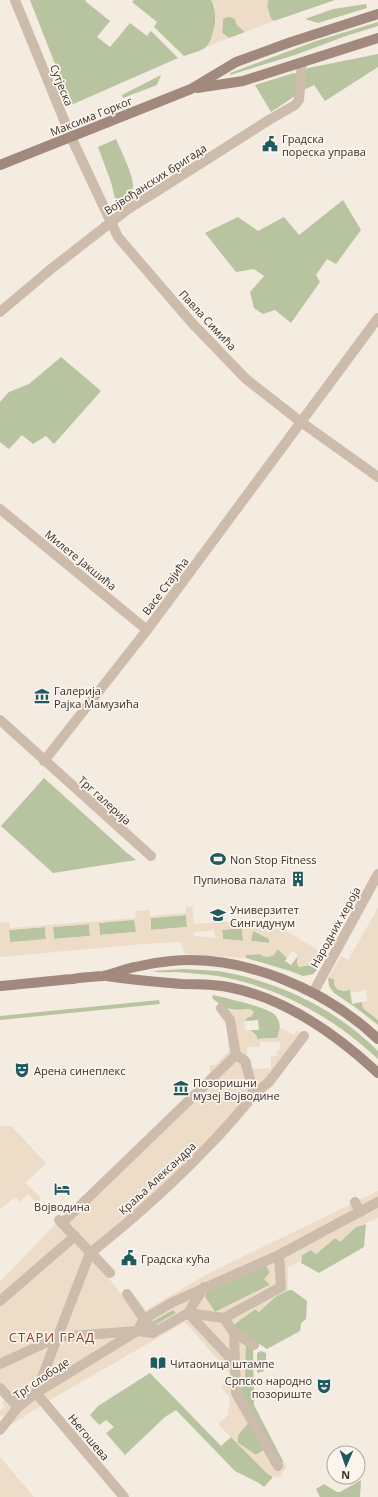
<svg xmlns="http://www.w3.org/2000/svg" width="378" height="1497" viewBox="0 0 378 1497" font-family="'Open Sans',sans-serif">
<style>
.green{fill:#b8c4a0}
.plaza{fill:#ecdcc8;fill-rule:evenodd}
.lines{fill:none;stroke-linecap:round;stroke-linejoin:round}
.street{stroke:#cdbbac;stroke-width:10}
.secondary{stroke:#a18a7d;stroke-width:10}
.labels{text-anchor:middle;dominant-baseline:central;stroke-width:3.5;stroke-linejoin:round;paint-order:stroke}
.street-label{font-size:11px;fill:#3b302b;stroke:#fbf5ee}
.poi-label{font-size:11px;fill:#3b302b;stroke:#fbf5ee;text-anchor:start}
.quarter-label{font-size:13px;letter-spacing:1px;fill:#8c3b22;stroke:#fbf5ee}
</style>
<rect width="100%" height="100%" fill="#f4ebe1"/>
<g class="green">
<polygon points="30,0 86,0 85,1 110,21 97,37 110,47 130,23 147,36 151,31 178,58 71,105"/>
<path d="M134,0H211C218,10 216,37 207,46C203,51 191,53 184,56L154,27L157,22L132,2Z"/>
<polygon points="268,0 335,0 274,21 271,19 267,6"/>
<polygon points="366,4 367,8 318,23 305,19 333,9"/>
<polygon points="227,17 231,17 235,19 237,25 245,32 229,38 222,33 223,19"/>
<polygon points="378,22 378,26 346,36 295,55 230,75 230,73 316,41"/>
<polygon points="378,54 378,67 325,101 314,85 306,89 303,87 305,72 308,68"/>
<polygon points="294,73 297,74 295,96 271,112 255,85"/>
<polygon points="161,75 157,85 123,98 122,95"/>
<path d="M116,139C121,151 134,176 133,187C133,198 123,200 115,198L111,182L98,147Z"/>
<polygon points="343,200 361,230 336,264 327,259 316,275 320,282 291,323 275,310 263,314 254,308 250,292 264,276 254,269 236,272 205,233 238,217 258,231 284,217 299,235"/>
<polygon points="61,357 101,391 54,444 46,436 33,444 22,435 9,449 0,442 0,402 9,392 29,384"/>
<polygon points="44,778 126,852 136,860 53,873 1,826"/>
<polygon points="186,915 187,927 151,930 150,918"/>
<polygon points="135,919 136,932 100,935 99,923"/>
<polygon points="89,924 90,936 54,939 53,927"/>
<polygon points="45,927 46,939 10,943 9,930"/>
<polygon points="242,928 243,941 223,939 222,930"/>
<polygon points="253,930 270,939 269,943 251,941"/>
<polygon points="277,950 279,950 287,958 285,961 291,965 298,956 297,964 299,967 310,965 317,970 313,974 303,976 290,971 246,958 246,955 260,954 263,956 275,953"/>
<path d="M184,969C195,970 207,970 218,971C278,981 335,1008 378,1051V1059C333,1017 279,987 218,976C204,974 189,973 175,972C168,972 158,973 152,971Z"/>
<polygon points="330,977 334,979 342,991 350,990 352,1004 362,1002 363,1008 378,1020 378,1025 355,1007 334,993 329,986 328,978"/>
<path d="M213,995C225,998 268,1007 275,1015C281,1022 281,1030 277,1038L257,1039L255,1034L250,1030H259L258,1020L244,1021L248,1017L250,1009C231,1011 226,1010 212,998Z"/>
<polygon points="159,1000 160,1004 0,1020 0,1016"/>
<polygon points="366,1224 364,1247 319,1273 301,1263 302,1255 311,1250 316,1254 335,1238 340,1241 356,1227"/>
<polygon points="265,1264 270,1272 270,1285 215,1312 205,1297 206,1291"/>
<path d="M292,1290L307,1301L306,1319L301,1323L300,1331L267,1349L232,1326L255,1309L259,1312C268,1303 279,1291 292,1290Z"/>
<polygon points="174,1309 176,1313 155,1325 153,1321"/>
<polygon points="246,1342 253,1347 254,1405 284,1463 277,1460 241,1392"/>
<polygon points="261,1351 266,1353 266,1369 264,1369 264,1371 257,1373 257,1353"/>
<polygon points="150,1373 221,1446 231,1437 268,1474 273,1477 264,1487 259,1483 235,1471 176,1410 165,1417 125,1455 106,1433 114,1427 106,1420 99,1425 90,1415 98,1406"/>
<polygon points="249,1422 264,1450 256,1455 238,1443 238,1435"/>
<polygon points="361,1480 360,1497 320,1497 316,1489 324,1484 337,1492 340,1492"/>
</g>
<g class="plaza">
<polygon points="211,0 268,0 267,6 271,19 274,21 245,32 237,25 235,19 231,17 227,17 223,19 222,33 229,38 207,47 210,42 215,24 215,6"/>
<path d="M192,906L194,924L241,921L279,927L323,953L324,955L317,970L310,965L299,967L297,964L298,955L292,951L287,958L279,950H277L274,955L268,957H266L260,954L246,955V958L185,954L180,942L143,944L0,957V923L9,922L10,928L136,918L135,911L149,910L150,916L186,913V907ZM186,915L187,927L151,930V918ZM134,920L136,932L100,935L99,923ZM89,924L90,936L54,939L53,927ZM45,927L46,939L10,942L9,930ZM242,928L243,941L223,939L222,930ZM214,930L215,938L194,936V932ZM253,931L269,939V943L251,941Z"/>
<polygon points="378,908 378,1020 363,1008 362,1002 368,1001 366,990 350,993 350,990 338,990 334,985 334,979 328,978 341,956 348,960"/>
<path d="M223,1008L235,1011L250,1009L254,1012L251,1017H248L244,1021L245,1030H250L257,1036V1039L277,1038L280,1028L294,1035L297,1031L304,1036L269,1087L225,1137L152,1206L99,1253L113,1271L107,1276L123,1297L131,1292L146,1310L207,1274L378,1191V1218L356,1227L340,1242L335,1238L316,1254L311,1250L302,1254V1260L288,1267V1291L276,1296L259,1312L255,1309L232,1326L246,1343L245,1379L241,1383V1392L277,1460L284,1463L287,1467L279,1478L268,1474L218,1424L228,1415L230,1398L221,1387L232,1376L185,1322L45,1403L6,1428L0,1435V1422L4,1417L3,1415L1,1417L0,1416V1411L5,1407L2,1402L5,1399L0,1394V1282L63,1216L158,1125L210,1073V1065H215L229,1051L226,1019ZM260,1042H280V1050H277V1056H271V1068L252,1069L251,1059H247V1047H260ZM265,1264L270,1272L264,1279L270,1285L215,1312L205,1297L206,1291ZM173,1310L176,1313L156,1325L153,1321ZM249,1422L264,1450L256,1455L238,1443V1435Z"/>
<polygon points="0,1126 11,1126 46,1163 25,1183 41,1198 36,1203 28,1194 19,1202 15,1197 0,1209"/>
<polygon points="0,1457 34,1497 0,1497"/>
</g>
<g class="lines">
<g class="street">
<polyline points="15,0 71,137 118,237 192,323 246,379 301,422 378,477"/>
<polyline points="0,312 51,269 128,209 154,193 269,120 295,105 299,100 302,62"/>
<polyline points="0,509 147,630"/>
<polyline points="0,720 151,856"/>
<polyline points="44,761 147,630 378,318"/>
<polyline points="313,993 378,874"/>
<polyline points="254,1094 269,1082 304,1036"/>
<polyline points="355,1202 360,1212"/>
<polyline points="59,1220 110,1273"/>
<polyline points="62,1223 236,1055"/>
<path d="M90,1253C136,1217 179,1178 219,1135C231,1122 243,1108 254,1094L245,1061L236,1055L230,1020L221,1008"/>
<polyline points="90,1253 36,1393 124,1497"/>
<polyline points="204,1287 188,1313 224,1318 281,1287 279,1255"/>
<polyline points="127,1294 144,1319 156,1331"/>
<polyline points="0,1301 75,1236"/>
<polyline points="224,1318 234,1333 254,1345"/>
<polyline points="234,1333 235,1363"/>
<polyline points="0,1364 58,1337 137,1331 153,1333 188,1313 235,1363 236,1393 278,1466"/>
<polyline points="0,1388 18,1407"/>
<polyline points="0,1430 18,1407 36,1393 137,1331 144,1319 173,1302 279,1255 378,1202"/>
</g>
<g class="secondary">
<polyline points="197,88 243,81 378,38"/>
<polyline points="0,165 191,89 236,62 291,42 378,14"/>
<path d="M107,976C132,980 157,982 182,984C197,984 213,984 228,987C286,998 336,1034 378,1073"/>
<path d="M0,986C24,984 48,981 73,979C82,977 93,977 103,976C114,974 124,969 135,967C147,964 159,962 171,961C244,954 326,990 378,1039"/>
</g>
</g>
<defs>
<symbol id="civic-bare" viewBox="-9 -9 18 18"><path d="M-.6-6.5H3V-4.5H.6V-3L4-1V1h2V6H-6V1h2V-1L-.6-3ZM-1.2 2.5V6h2.4V2.5Z" fill="#1f5a5e" stroke="#fbf5ee" stroke-width="2.5" paint-order="stroke"/></symbol>
<symbol id="museum-bare" viewBox="-9 -9 18 18"><path d="M0-6L6-3V-2H-6V-3ZM-5-1h2V3h-2ZM-1-1h2V3h-2ZM3-1h2V3H3ZM-6 4H6V6H-6Z" fill="#1f5a5e" stroke="#fbf5ee" stroke-width="2.5" paint-order="stroke"/></symbol>
<symbol id="stadium-bare" viewBox="-9 -9 18 18"><path d="M0-5a6.5 5 0 1 0 0 10a6.5 5 0 1 0 0-10ZM-3.5-1.8h7v3.6h-7Z" fill="#1f5a5e" stroke="#fbf5ee" stroke-width="2.5" paint-order="stroke"/></symbol>
<symbol id="building-bare" viewBox="-9 -9 18 18"><path d="M-4-6H4V6H1V3H-1V6H-4ZM-2.5-4.3h1.7v1.8h-1.7ZM.8-4.3h1.7v1.8H.8ZM-2.5-1h1.7V.8h-1.7ZM.8-1h1.7V.8H.8Z" fill="#1f5a5e" stroke="#fbf5ee" stroke-width="2.5" paint-order="stroke"/></symbol>
<symbol id="university-bare" viewBox="-9 -9 18 18"><path d="M0-5L7-2L0 1L-7-2ZM-4 1L0 2.5L4 1V4Q0 6-4 4Z" fill="#1f5a5e" stroke="#fbf5ee" stroke-width="2.5" paint-order="stroke"/></symbol>
<symbol id="theatre-bare" viewBox="-9 -9 18 18"><path d="M-5-5.5Q0-4 5-5.5V0Q5 5 0 6Q-5 5-5 0ZM-3.3-2.5H-1v1.5H-3.3ZM1-2.5H3.3v1.5H1ZM-2.8 1Q0 5.5 2.8 1Z" fill="#1f5a5e" stroke="#fbf5ee" stroke-width="2.5" paint-order="stroke"/></symbol>
<symbol id="hotel-bare" viewBox="-9 -9 18 18"><path d="M-6-4.5h1.5V1H6V5H4.5V3h-9V5H-6ZM-4 0a1.8 1.8 0 1 1 3.6 0ZM.5 0V-2.5h3Q6-2.5 6 0Z" fill="#1f5a5e" stroke="#fbf5ee" stroke-width="2.5" paint-order="stroke"/></symbol>
<symbol id="library-bare" viewBox="-9 -9 18 18"><path d="M-6-4Q-3-5.5-.7-3.5V5Q-3 3-6 4ZM6-4Q3-5.5 .7-3.5V5Q3 3 6 4Z" fill="#1f5a5e" stroke="#fbf5ee" stroke-width="2.5" paint-order="stroke"/></symbol>
</defs>
<g fill-rule="evenodd">
<use href="#civic-bare" x="259" y="133" width="22" height="22"/>
<use href="#museum-bare" x="31" y="685" width="22" height="22"/>
<use href="#stadium-bare" x="207" y="848" width="22" height="22"/>
<use href="#building-bare" x="287" y="868" width="22" height="22"/>
<use href="#university-bare" x="207" y="904" width="22" height="22"/>
<use href="#theatre-bare" x="11" y="1059" width="22" height="22"/>
<use href="#museum-bare" x="170" y="1077" width="22" height="22"/>
<use href="#hotel-bare" x="51" y="1178" width="22" height="22"/>
<use href="#civic-bare" x="118" y="1247" width="22" height="22"/>
<use href="#library-bare" x="147" y="1352" width="22" height="22"/>
<use href="#theatre-bare" x="313" y="1375" width="22" height="22"/>
</g>
<g class="labels">
<g class="street-label">
<text transform="translate(62 85) rotate(68)">Сутјеска</text>
<text transform="translate(91 116) rotate(-22)">Максима Горког</text>
<text transform="translate(155 179) rotate(-33)">Војвођанских бригада</text>
<text transform="translate(208 320) rotate(47)">Павла Симића</text>
<text transform="translate(81 560) rotate(39)">Милете Јакшића</text>
<text transform="translate(165 586) rotate(-53)">Васе Стајића</text>
<text transform="translate(105 800) rotate(42)">Трг галерија</text>
<text transform="translate(335 927) rotate(-61)">Народних хероја</text>
<text transform="translate(157 1178) rotate(-43)">Краља Александра</text>
<text transform="translate(41 1378) rotate(-34)">Трг слободе</text>
<text transform="translate(89 1437) rotate(50)">Његошева</text>
</g>
<g class="poi-label">
<text x="282" y="138">Градска<tspan x="282" dy="13">пореска управа</tspan></text>
<text x="54" y="690">Галерија<tspan x="54" dy="13">Рајка Мамузића</tspan></text>
<text x="230" y="859">Non Stop Fitness</text>
<text x="286" y="879" text-anchor="end">Пупинова палата</text>
<text x="230" y="909">Универзитет<tspan x="230" dy="13">Сингидунум</tspan></text>
<text x="34" y="1070">Арена синеплекс</text>
<text x="193" y="1082">Позоришни<tspan x="193" dy="13">музеј Војводине</tspan></text>
<text x="62" y="1206" text-anchor="middle">Војводина</text>
<text x="141" y="1258">Градска кућа</text>
<text x="170" y="1363">Читаоница штампе</text>
<text x="312" y="1380" text-anchor="end">Српско народно<tspan x="312" dy="13">позориште</tspan></text>
</g>
<g class="quarter-label">
<text x="52" y="1337">СТАРИ ГРАД</text>
</g>
</g>
<g transform="translate(346 1465) rotate(182)"><circle r="19" fill="#fbf5ee" stroke="#aea6a0"/>
<path d="M0-3L7 15L0 10L-7 15Z" fill="#1f5a5e"/>
<text y="-6" font-size="11" font-weight="bold" text-anchor="middle" fill="#3b302b">N</text>
</g>
</svg>
